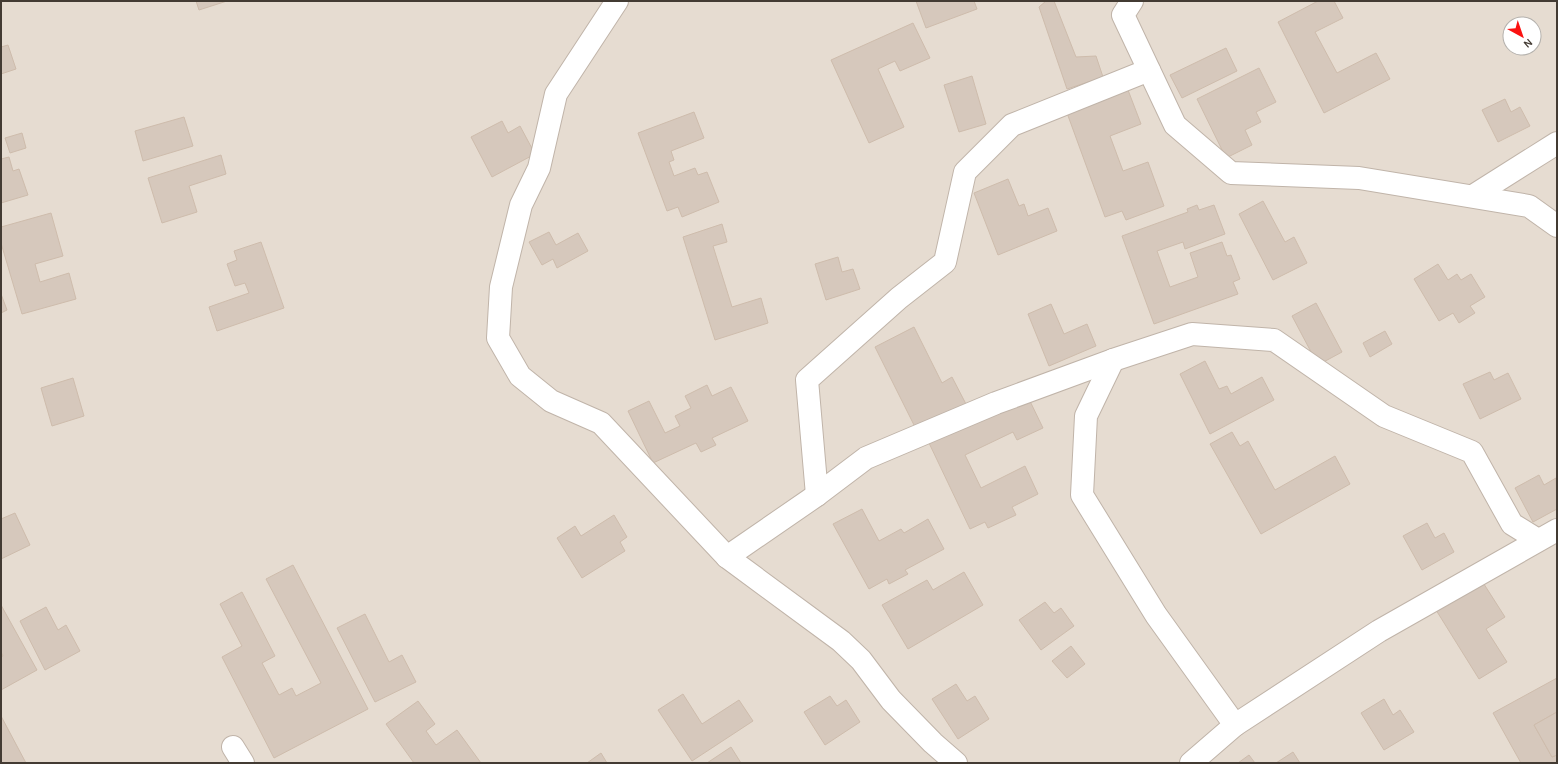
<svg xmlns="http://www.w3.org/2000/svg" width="1558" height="764" viewBox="0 0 1558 764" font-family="Karla,sans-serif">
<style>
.residential{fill:#e6dcd1;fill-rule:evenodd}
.building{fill:#d6c8bc;stroke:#cebcac}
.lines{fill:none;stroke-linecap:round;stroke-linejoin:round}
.street-casing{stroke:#c0b4a9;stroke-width:24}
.street{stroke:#fff;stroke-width:22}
</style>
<rect width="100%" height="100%" fill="#f2ebe3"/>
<path class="residential" d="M1,1H1557V763H1ZM1510,24H1534V48H1510Z"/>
<g class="building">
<polygon points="196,1 227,1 199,10"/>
<polygon points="916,1 974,1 977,9 926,28"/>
<polygon points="1046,1 1054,1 1076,57 1096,56 1103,77 1067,89 1039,7"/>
<polygon points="1318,1 1334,1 1343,18 1315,32 1337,73 1376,53 1390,79 1324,113 1278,22"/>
<polygon points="913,23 930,58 900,71 895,61 878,69 904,127 869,143 831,60"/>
<polygon points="8,45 16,69 1,74 1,47"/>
<polygon points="1226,48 1237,71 1182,98 1170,75"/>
<polygon points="1259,68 1276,102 1256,112 1261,122 1245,130 1252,145 1226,158 1197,99"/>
<polygon points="972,76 986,124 959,132 944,85"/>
<polygon points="1128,90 1141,124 1110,136 1123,171 1148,162 1164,206 1126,220 1122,211 1105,217 1067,113"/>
<polygon points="1505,99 1511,112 1520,107 1530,126 1498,142 1482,110"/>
<polygon points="694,112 704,138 671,151 674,160 669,162 674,176 695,168 698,175 707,172 719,202 682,217 678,207 667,211 638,133"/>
<polygon points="184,117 193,146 143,161 135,131"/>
<polygon points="502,121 508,133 520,126 535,154 492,177 471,137"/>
<polygon points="22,133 26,148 10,153 5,138"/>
<polygon points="221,155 226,174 189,186 197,212 162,223 148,178"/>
<polygon points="9,157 13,171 19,169 28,195 1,203 1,159"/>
<polygon points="1008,179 1019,206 1024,204 1028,216 1048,208 1057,231 998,255 974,193"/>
<polygon points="1263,201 1285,242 1294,237 1307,263 1273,280 1239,214"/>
<polygon points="1197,205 1199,210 1214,205 1225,234 1185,249 1183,242 1157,251 1170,287 1198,277 1190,253 1222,242 1227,256 1231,255 1240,279 1233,282 1238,294 1154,324 1122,236 1188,212 1187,209"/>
<polygon points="51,213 63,256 35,264 40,282 69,273 76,299 22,314 1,243 1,227"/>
<polygon points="722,224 727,242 713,246 732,307 761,298 768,323 715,340 683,237"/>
<polygon points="549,232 556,245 578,233 588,251 557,268 553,259 542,265 529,242"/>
<polygon points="261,242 284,308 217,331 209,307 249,293 245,283 235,286 227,264 237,260 234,251"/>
<polygon points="838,257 842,272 853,269 860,289 826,300 815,264"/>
<polygon points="1438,264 1448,280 1457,274 1461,280 1471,274 1485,297 1470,306 1475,313 1459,323 1453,313 1439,321 1414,279"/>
<polygon points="1,294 7,310 1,313"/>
<polygon points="1316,303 1342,352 1318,365 1292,316"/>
<polygon points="1051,304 1064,334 1087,324 1096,346 1049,366 1028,314"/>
<polygon points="914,327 942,383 952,377 967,406 917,431 875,347"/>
<polygon points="1385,331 1392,344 1370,357 1363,343"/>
<polygon points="1205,361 1219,389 1227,386 1231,394 1262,377 1274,400 1210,434 1180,374"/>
<polygon points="1490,372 1494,380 1508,373 1521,399 1480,419 1463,384"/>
<polygon points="73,378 84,416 52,426 41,388"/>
<polygon points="707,385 712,396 731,387 748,421 712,438 716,445 701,452 696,443 653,463 628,411 649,401 665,433 680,426 675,416 691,408 685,396"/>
<polygon points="1027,395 1043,428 1017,440 1013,432 965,455 981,488 1025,466 1038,494 1012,507 1016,515 988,528 985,522 970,529 929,443"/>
<polygon points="1232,432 1240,446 1248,441 1275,490 1335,456 1350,484 1261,534 1210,444"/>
<polygon points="1539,475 1544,485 1556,478 1557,509 1533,522 1515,488"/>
<polygon points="862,509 879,541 901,529 904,533 928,519 944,549 905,570 908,574 889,584 887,579 869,589 833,524"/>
<polygon points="15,513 30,545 1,559 1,519"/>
<polygon points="614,515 627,537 620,542 625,551 582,578 557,538 575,526 581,536"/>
<polygon points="1427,523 1435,538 1444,533 1454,552 1422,570 1403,536"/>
<polygon points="293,565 368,709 274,758 222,657 242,646 220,604 242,592 275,656 262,663 279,695 292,688 296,696 321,683 266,579"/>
<polygon points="964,572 983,605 908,649 882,605 927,580 933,590"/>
<polygon points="1482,581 1505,617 1486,629 1507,662 1479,679 1436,610"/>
<polygon points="1045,602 1054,613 1061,608 1074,626 1041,650 1019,620"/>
<polygon points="1,605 37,670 1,690 1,657 3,656 1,652"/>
<polygon points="46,607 58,630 66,625 80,651 45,670 20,621"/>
<polygon points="365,614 389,662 402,655 416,682 375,702 337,628"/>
<polygon points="1071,646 1085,664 1067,678 1052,661"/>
<polygon points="1557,678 1557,712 1534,725 1552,757 1557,755 1557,763 1521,763 1493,713"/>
<polygon points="956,684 967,701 975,696 989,719 958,739 932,699"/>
<polygon points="683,694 702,724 739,700 753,721 692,761 658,710"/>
<polygon points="830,696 837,706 846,700 860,722 825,745 804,712"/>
<polygon points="1384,699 1393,715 1400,710 1414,732 1384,750 1361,713"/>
<polygon points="418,701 435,724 426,731 436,745 457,730 481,763 414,763 386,724"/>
<polygon points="1557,712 1557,755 1552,757 1534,725"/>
<polygon points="1,716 26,763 1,763"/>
<polygon points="731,747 741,763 707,763"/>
<polygon points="1293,752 1300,763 1276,763"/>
<polygon points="601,753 607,763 587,763"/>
<polygon points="1249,755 1255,763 1238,763"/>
</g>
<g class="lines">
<defs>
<g id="street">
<polyline points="617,1 556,94 539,168 521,205 501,287 498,338 520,376 551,401 601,423 727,557 841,641 861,660 891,700 933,743 956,763"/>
<polyline points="1132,1 1123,15 1175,125 1231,173 1359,178 1529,206 1557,226"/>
<polyline points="1473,196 1557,143"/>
<polyline points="1113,360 1086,416 1082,495 1156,615 1235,725"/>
<polyline points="817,495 807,380 899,298 945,262 965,172 1012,125 1149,70"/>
<polyline points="727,557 817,495 866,458 996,403 1113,360 1192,334 1274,340 1384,416 1472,452 1512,524 1538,540"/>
<polyline points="233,747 243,763"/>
<polyline points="1191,763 1235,725 1379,631 1557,530"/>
</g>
</defs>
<use href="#street" class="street-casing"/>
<use href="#street" class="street"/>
</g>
<rect width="1558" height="764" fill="none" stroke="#433b33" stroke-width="4"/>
<g transform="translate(1522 36) rotate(140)"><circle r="19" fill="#ffffff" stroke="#b4b1ad"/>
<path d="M0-3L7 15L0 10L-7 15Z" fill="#fb1211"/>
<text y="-6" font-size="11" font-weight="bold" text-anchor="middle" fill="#433b33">N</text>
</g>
</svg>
